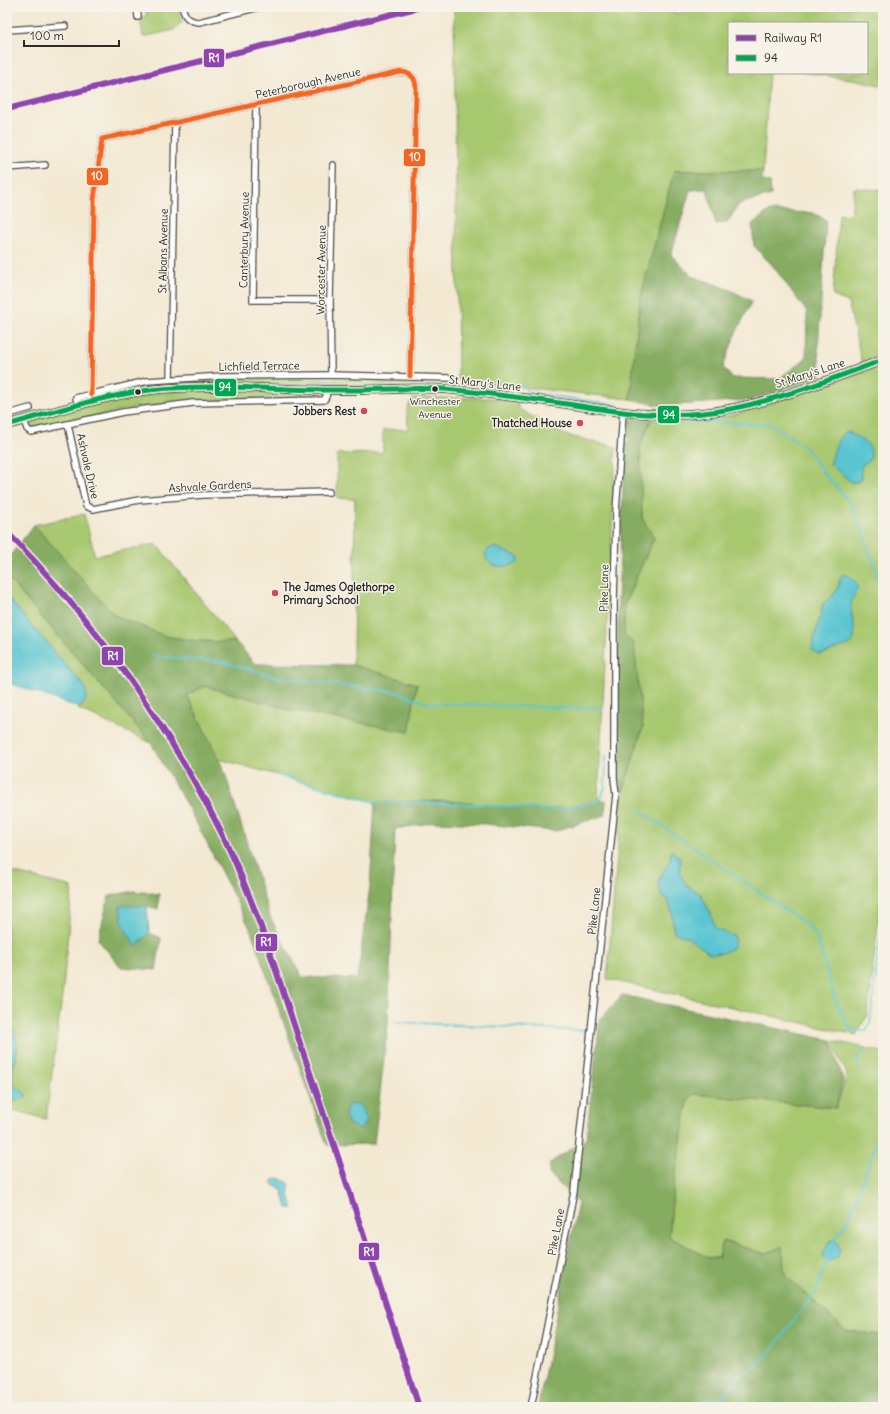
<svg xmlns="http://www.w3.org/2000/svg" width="890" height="1414" viewBox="0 0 890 1414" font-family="Delius,sans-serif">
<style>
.green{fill:#a8c870;stroke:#6a7a4e}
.forest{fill:#86ac62;stroke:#586c46}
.water{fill:#58c5d1;stroke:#42787e}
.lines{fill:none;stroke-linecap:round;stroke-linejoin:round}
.stream{stroke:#58c5d1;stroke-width:2}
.street-casing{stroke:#494844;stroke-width:8}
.secondary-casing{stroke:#494844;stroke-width:10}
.street{stroke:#fff;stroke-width:5.5}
.secondary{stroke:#fff;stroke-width:8}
.bus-1-casing{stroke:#f7f3e8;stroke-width:8}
.bus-2-casing{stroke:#f7f3e8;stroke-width:8}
.bus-1{stroke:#00a651;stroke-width:5}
.bus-2{stroke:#f26522;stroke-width:5}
.rail-1-casing{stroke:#f7f3e8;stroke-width:9}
.rail-1{stroke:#8e44ad;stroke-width:6}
.bus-dot{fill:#2b2b2b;stroke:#f7f3e8;stroke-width:1.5}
.poi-dot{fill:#d1495b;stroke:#f7f3e8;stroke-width:1.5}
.labels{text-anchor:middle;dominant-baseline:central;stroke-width:3;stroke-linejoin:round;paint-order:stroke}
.bus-label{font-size:10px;fill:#2b2b2b;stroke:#f7f3e8}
.street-label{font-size:11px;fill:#2b2b2b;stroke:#f7f3e8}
.poi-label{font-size:11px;font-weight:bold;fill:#2b2b2b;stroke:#f7f3e8;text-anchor:end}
.line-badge{stroke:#f7f3e8;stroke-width:1.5}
.badge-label{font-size:11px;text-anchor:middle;font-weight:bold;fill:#fff}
</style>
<rect width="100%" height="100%" fill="#f7f3e8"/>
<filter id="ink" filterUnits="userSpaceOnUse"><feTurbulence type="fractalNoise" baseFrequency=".025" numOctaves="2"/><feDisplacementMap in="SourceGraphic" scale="8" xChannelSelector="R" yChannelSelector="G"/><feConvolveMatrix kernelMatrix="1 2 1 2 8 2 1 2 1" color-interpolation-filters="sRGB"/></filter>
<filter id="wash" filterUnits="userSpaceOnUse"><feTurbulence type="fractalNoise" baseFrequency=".012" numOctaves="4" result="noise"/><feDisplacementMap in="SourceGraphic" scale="16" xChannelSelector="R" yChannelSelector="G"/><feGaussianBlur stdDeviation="0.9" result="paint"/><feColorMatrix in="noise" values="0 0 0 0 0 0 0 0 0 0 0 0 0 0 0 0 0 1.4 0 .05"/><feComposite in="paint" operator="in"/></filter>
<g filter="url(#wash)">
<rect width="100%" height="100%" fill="#f3e9d3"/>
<g class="green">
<polygon points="146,7 177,7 183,21 174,30 143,37 140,18 146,16"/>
<polygon points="454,7 675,7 676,14 700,7 883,7 883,86 858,80 804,73 867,73 867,23 729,23 729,73 769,73 763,171 674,171 640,300 630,399 458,380"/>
<polygon points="854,188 883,190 883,354 862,363 848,302 833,296 839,214 851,215"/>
<polygon points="883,366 883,883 867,1016 856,1035 607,979 622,794 643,727 624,634 624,605 654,538 642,518 640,447 651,420 706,419 734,415"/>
<path d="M347,379L418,382L415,385L329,387L206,384L148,386V384C213,374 281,379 347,379Z"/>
<polygon points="199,390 319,393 320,394 319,398 191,401 133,408 36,430 31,428 29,423 32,419 110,400 157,393"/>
<polygon points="423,398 490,398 517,401 519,409 565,435 616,447 598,801 547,810 449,801 375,802 219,759 187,695 205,686 291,710 409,731 417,684 353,665 355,499 337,498 337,454 383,453 383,430 408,429 407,409 412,399"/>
<polygon points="84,514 95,556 156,544 236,642 197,641 165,636 114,615 34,525"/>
<polygon points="7,577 151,743 78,709 84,704 85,687 7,597"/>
<path d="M7,871L72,887L63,989L46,1119L7,1108V1099L18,1100L25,1093C0,1080 18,1067 17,1048C17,1038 11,1026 7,1018Z"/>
<polygon points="830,1040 883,1052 883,1335 846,1331 785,1275 765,1254 723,1241 719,1258 709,1258 669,1237 673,1191 687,1102 693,1093 836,1108 847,1074"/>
</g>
<g class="forest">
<polygon points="674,171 763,171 762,181 770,182 771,195 739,204 727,223 716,224 707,189 690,190 671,255 692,276 728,289 752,301 736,333 723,367 732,378 779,379 806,358 807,312 773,266 754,246 752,224 769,211 813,213 826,220 818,350 821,376 749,400 662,406 630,399 640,300"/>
<polygon points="631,419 651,420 640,447 642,518 654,538 624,605 624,634 634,644 643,727 622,794 618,771 618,603 625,444 629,439 625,434"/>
<polygon points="34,525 114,615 165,636 197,641 236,642 255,664 353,665 417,684 409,732 291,710 205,686 187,695 224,770 270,917 302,977 357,979 370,887 375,802 449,801 547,810 606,800 605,815 555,831 485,824 435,822 395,829 388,1024 374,1144 327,1145 250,928 195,820 151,743 7,577 7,560"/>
<polygon points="134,891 159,894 158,909 147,906 136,947 149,933 161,938 156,970 121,967 98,940 109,896"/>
<polygon points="622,995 830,1040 843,1079 836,1108 693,1094 687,1102 673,1191 669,1237 709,1258 719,1258 723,1241 765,1254 782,1246 785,1275 846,1331 883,1335 883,1407 538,1407 578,1203 549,1174 550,1163 586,1139 600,1020"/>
</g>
<g class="water">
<path d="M847,431L868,444L871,451V459L861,466V477L858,482H851L830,464C835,453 835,437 847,431Z"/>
<path d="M495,547L519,557L518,563C506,568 488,570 485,554L488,549Z"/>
<path d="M844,574L850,576L858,585C857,591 854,595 852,600C848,613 861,637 850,644C847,646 841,647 838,648C830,651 827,654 818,654L812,649C814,633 821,619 823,603C834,596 839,590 840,577Z"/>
<polygon points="7,597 85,687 87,696 84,704 77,707 7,682"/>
<polygon points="671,850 680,858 680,874 688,887 701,894 711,914 715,928 735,937 734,947 723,953 711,954 687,937 674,933 672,914 668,900 661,895 658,884 660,877 670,861"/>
<polygon points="120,906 147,906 149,933 136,947 123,925"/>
<path d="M7,1018C12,1027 17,1036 17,1047C18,1066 0,1080 25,1093L26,1097L18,1100L7,1099Z"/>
<polygon points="357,1104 361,1106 367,1119 361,1130 349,1124 345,1115 348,1105"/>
<polygon points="280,1178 289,1183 289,1195 293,1208 287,1208 282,1190 271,1184 273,1180"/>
<polygon points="834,1240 837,1242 840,1251 837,1258 829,1261 824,1259 823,1254 829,1241"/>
</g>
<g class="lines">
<g class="stream">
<polyline points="522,385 529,393 617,405"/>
<polyline points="657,421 742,423 773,425 792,438 807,449 821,470 849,501 858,519 883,591"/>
<polyline points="152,656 224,662 277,677 396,692 427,703 574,708 604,707"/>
<polyline points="277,775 375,802 482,804 554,810 596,802 601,799 605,787 606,756"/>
<polyline points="640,811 805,923 816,934 834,997 850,1029 866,1031 870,1024 883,914"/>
<polyline points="394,1022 590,1031"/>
<polyline points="860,1068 857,1058 864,1049"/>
<polyline points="834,1240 847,1222 879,1137 882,1100 877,1081"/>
<polyline points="685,1407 724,1397 739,1376 756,1366 769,1353 818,1289 821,1273 829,1261"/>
</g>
</g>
</g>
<g filter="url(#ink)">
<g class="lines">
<defs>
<g id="street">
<polyline points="137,7 138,17"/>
<path d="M182,7C185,17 188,21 199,22L259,7"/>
<polyline points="7,30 65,26"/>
<polyline points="256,105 253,300 330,300"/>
<polyline points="7,168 45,165"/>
<polyline points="331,375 330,300 333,165"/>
<polyline points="170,379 175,124"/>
<path d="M91,395L94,200L102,139L401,72C411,73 415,77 416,87L410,376"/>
<polyline points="78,405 76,398 147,381 223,376 331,375 451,378"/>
<polyline points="9,414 30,408"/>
<polyline points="24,420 27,429 31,432 123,412 193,403 324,400 326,397 327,390"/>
<polyline points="68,425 86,506 93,509 139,500 203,495 329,492"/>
<polyline points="531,1407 574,1191 616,795 614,778 614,603 616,511 623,412"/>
</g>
<path id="secondary" d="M7,425C54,412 101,396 150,390C216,383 281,391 347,390C380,390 412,387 445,389C488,393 531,399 574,405C617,412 660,418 703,413C762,407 828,380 883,360"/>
</defs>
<use href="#street" class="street-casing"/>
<use href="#secondary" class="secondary-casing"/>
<use href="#street" class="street"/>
<use href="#secondary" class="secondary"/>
<defs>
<path id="bus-1" d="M7,425C54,412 101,396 150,390C216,383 281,391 347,390C380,390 412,387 445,389C488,393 531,399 574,405C617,412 660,418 703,413C762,407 828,380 883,360"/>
<path id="bus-2" d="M91,395L94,200L102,139L401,72C411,73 415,77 416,87L410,376"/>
</defs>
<use href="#bus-1" class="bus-1-casing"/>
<use href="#bus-2" class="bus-2-casing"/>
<use href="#bus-1" class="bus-1"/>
<use href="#bus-2" class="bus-2"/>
<defs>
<g id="rail-1">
<polyline points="7,109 421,7"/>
<path d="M7,532C96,623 169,726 225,840C259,911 281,987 306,1061C345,1176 382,1292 419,1407"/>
</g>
</defs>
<use href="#rail-1" class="rail-1-casing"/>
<use href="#rail-1" class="rail-1"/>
</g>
</g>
<g class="bus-dot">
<circle cx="435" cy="389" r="3.5"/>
<circle cx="138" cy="392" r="3.5"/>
</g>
<g class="poi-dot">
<circle cx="364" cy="411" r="4"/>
<circle cx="580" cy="423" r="4"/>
<circle cx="275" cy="593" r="4"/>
</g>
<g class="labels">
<g class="bus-label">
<text x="435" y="401">Winchester<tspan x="435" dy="13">Avenue</tspan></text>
</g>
<g class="street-label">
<text transform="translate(308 83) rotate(-13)">Peterborough Avenue</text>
<text transform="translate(244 240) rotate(-89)">Canterbury Avenue</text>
<text transform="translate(163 251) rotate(-89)">St Albans Avenue</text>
<text transform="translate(321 270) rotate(-89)">Worcester Avenue</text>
<text transform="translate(259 366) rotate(-1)">Lichfield Terrace</text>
<text transform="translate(810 373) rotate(-18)">St Mary's Lane</text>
<text transform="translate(485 383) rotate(6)">St Mary's Lane</text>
<text transform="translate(88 466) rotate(77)">Ashvale Drive</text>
<text transform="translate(210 486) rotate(-3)">Ashvale Gardens</text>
<text transform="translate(604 588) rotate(-89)">Pike Lane</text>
<text transform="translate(594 911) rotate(-84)">Pike Lane</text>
<text transform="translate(556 1232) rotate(-79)">Pike Lane</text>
</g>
<g class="poi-label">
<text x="356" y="411">Jobbers Rest</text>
<text x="572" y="423">Thatched House</text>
<text x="283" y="587" text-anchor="start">The James Oglethorpe<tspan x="283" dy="13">Primary School</tspan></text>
</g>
</g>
<g class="line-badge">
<rect x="203" y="48" width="22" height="20" rx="4" fill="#8e44ad"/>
<rect x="403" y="148" width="23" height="19" rx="4" fill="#f26522"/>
<rect x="86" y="167" width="23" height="19" rx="4" fill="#f26522"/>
<rect x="214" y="378" width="23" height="19" rx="4" fill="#00a651"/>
<rect x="657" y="405" width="23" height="19" rx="4" fill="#00a651"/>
<rect x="101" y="646" width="23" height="20" rx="4" fill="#8e44ad"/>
<rect x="255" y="933" width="23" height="19" rx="4" fill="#8e44ad"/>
<rect x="358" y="1242" width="22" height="19" rx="4" fill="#8e44ad"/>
</g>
<g class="badge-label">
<text x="214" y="62">R1</text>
<text x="415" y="161">10</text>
<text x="97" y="180">10</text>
<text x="225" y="391">94</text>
<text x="669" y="419">94</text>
<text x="113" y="660">R1</text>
<text x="266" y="946">R1</text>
<text x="369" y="1256">R1</text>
</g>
<rect width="890" height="1414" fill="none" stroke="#f7f3e8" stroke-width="24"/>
<rect x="728" y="22" width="140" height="52" fill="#f7f3e8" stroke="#a5a39c"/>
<rect x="736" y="35" width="20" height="6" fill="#8e44ad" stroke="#a5a39c"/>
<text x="764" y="42" font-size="12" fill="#2b2b2b">Railway R1</text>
<rect x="736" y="55" width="20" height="6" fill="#00a651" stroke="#a5a39c"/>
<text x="764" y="62" font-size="12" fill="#2b2b2b">94</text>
<path d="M24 40v6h95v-6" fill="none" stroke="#2b2b2b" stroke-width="2"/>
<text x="30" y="40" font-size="12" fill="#2b2b2b" stroke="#f7f3e8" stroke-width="3" paint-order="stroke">100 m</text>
</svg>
